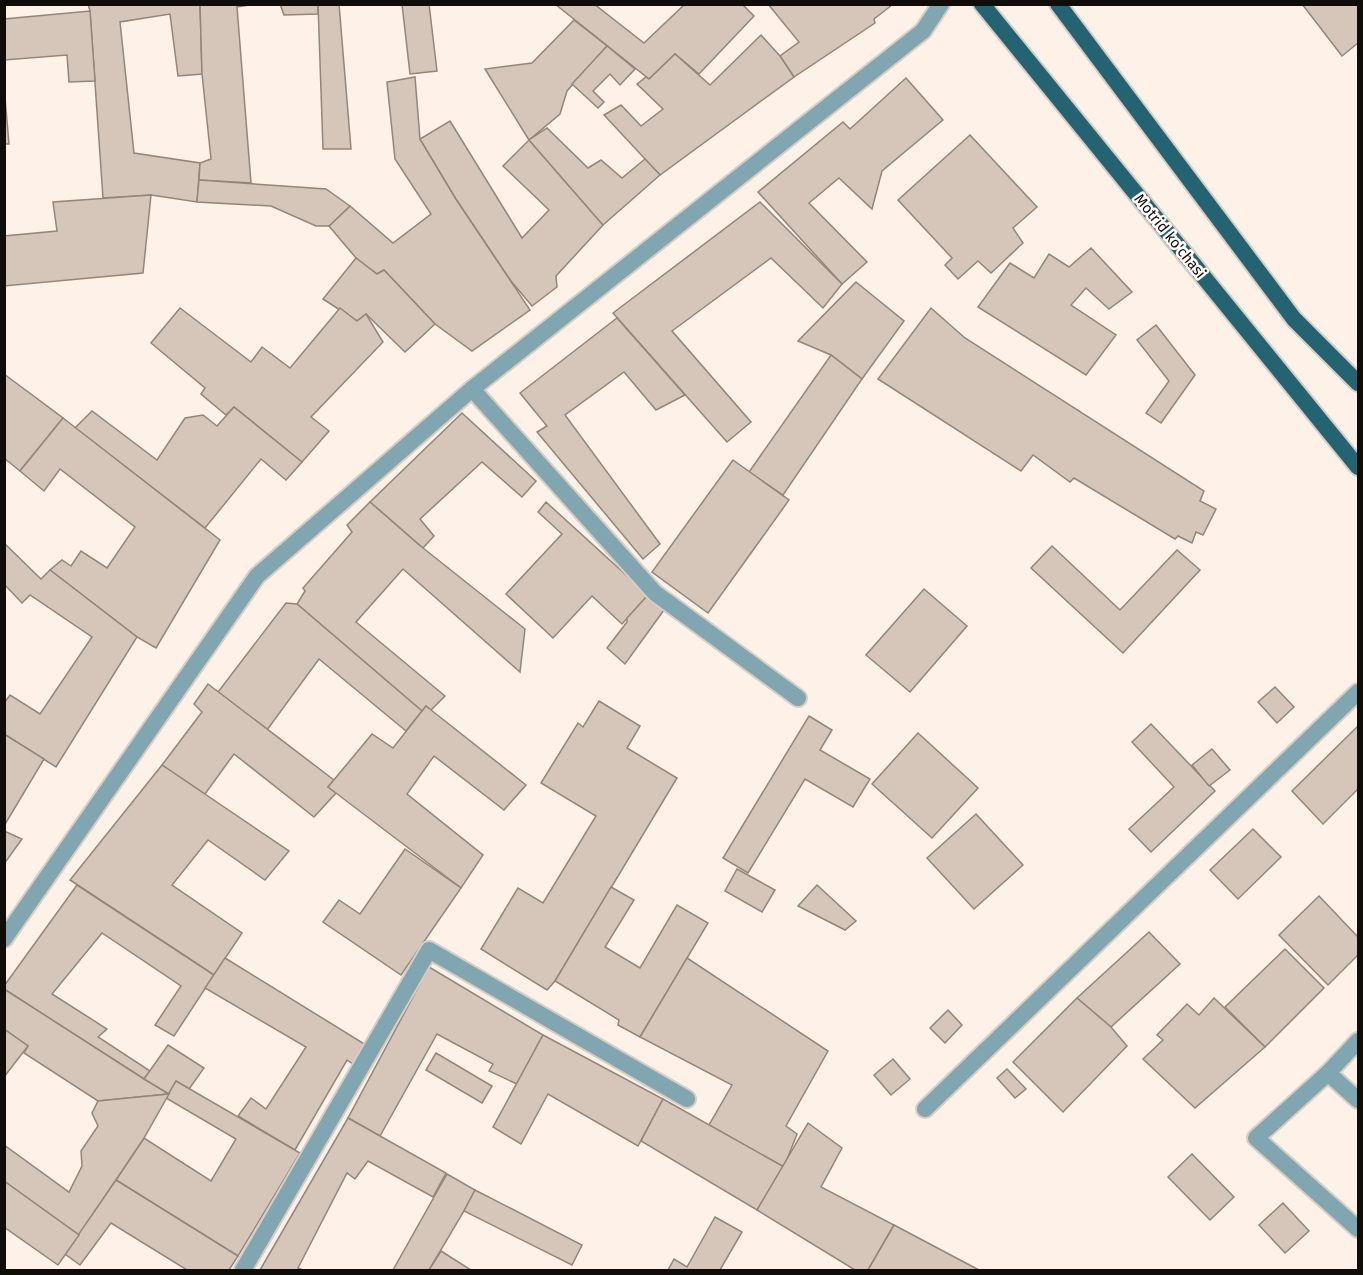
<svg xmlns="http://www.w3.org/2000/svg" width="1363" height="1275" viewBox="0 0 1363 1275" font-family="'Fira Sans',sans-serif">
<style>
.building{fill:#d5c6b9;stroke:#938579;stroke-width:1.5}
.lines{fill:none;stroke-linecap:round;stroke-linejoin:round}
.minor-casing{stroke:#d8ccc3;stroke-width:20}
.tertiary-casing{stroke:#d8ccc3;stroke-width:20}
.primary-casing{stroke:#d8ccc3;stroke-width:20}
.minor{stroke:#7fa6b1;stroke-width:16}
.tertiary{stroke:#7fa6b1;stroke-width:16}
.primary{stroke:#236372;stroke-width:16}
.labels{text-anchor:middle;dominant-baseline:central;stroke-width:5;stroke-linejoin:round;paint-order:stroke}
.street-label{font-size:15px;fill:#100c07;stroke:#fff}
</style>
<rect width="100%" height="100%" fill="#fef1e7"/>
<g class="building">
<polygon points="88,4 200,4 202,74 178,76 170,14 120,22 134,153 200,163 197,202 151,195 103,198 90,11"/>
<polygon points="200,4 256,4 237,7 251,183 199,180 200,163 211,159 202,74"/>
<polygon points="280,4 318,4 318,14 284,15"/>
<polygon points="318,4 339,4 351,149 323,149"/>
<polygon points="402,4 429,4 437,71 410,74"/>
<polygon points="555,4 594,4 644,43 685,4 742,4 754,16 699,74 675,54 649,79"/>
<polygon points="768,4 892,4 892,5 874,19 875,23 794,77 780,56 799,42"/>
<polygon points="1302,4 1358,4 1358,43 1342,56"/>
<polygon points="90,11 95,81 69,82 67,55 4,60 4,19"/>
<polygon points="574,20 607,46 567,91 560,114 529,140 485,69 532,63"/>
<polygon points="761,35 780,56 794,77 660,175 604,115 621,105 641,126 663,109 637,84 646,77 649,79 675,54 710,85"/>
<polygon points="607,46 635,69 620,85 610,74 593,91 604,102 598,108 572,84"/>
<polygon points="415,77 420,139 456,199 530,310 472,351 435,324 384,270 377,274 356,258 329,226 350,206 393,243 431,214 395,159 387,82"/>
<polygon points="906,78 943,120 882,171 872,209 839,178 809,203 867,262 842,284 758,192 843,122 850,129"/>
<polygon points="4,86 9,144 4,144"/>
<polygon points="450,121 522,238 549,210 503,166 529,140 603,225 556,276 557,287 532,306 511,281 456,199 420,139"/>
<polygon points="547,128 588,168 601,160 622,178 645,159 660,175 603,225 529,140"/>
<polygon points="970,135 1037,207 1013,228 1023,243 991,273 978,261 958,279 945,265 952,258 898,200"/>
<polygon points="199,180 326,189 350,206 329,226 316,226 271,206 197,202"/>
<polygon points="151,195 143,273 4,286 4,236 57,231 53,202"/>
<polygon points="760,202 842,284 823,308 771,258 672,331 751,422 727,442 613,313"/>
<polygon points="1091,248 1132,292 1109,309 1086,288 1071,305 1116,335 1086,375 978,307 1010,263 1034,278 1049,254 1069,267"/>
<polygon points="356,258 377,274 384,270 435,324 405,352 366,314 357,321 323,299"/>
<polygon points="856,282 904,321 862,379 831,355 798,341"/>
<polygon points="180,308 251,362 262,347 290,368 340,308 357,321 366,314 383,342 311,417 329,431 302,462 234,407 226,415 201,394 205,388 151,343"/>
<polygon points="931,308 965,338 1204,491 1200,501 1216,509 1203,535 1196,532 1192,543 1178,536 1175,539 1074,478 1070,482 1033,455 1021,471 878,379"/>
<polygon points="617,318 685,395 656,410 624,372 565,415 660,544 643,559 537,432 547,426 520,393"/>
<polygon points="1156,325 1195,375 1161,423 1146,413 1169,381 1137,340"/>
<polygon points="831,355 862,379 783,495 749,472"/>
<polygon points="4,374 63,418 20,471 4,458"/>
<polygon points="234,407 302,462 286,480 261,459 205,528 75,428 92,411 157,460 185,418 203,415 217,426"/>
<polygon points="462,413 536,481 522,497 482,462 420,519 434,536 423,548 370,502"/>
<polygon points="63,418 220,540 156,648 137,637 50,570 62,560 71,566 81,551 107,568 135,527 60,469 44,491 20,471"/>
<polygon points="733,460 789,500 708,613 652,572"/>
<polygon points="370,502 418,544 525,629 520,672 403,569 356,622 445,696 431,710 426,706 422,711 297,604 305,591 303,588 352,532 347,525"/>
<polygon points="546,502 648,595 622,624 592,596 553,638 506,594 562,534 538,512"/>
<polygon points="4,543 41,579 50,570 137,637 56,767 4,734 4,703 10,695 40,714 92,637 30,595 22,603 4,584"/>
<polygon points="1052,546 1120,610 1177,550 1200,570 1123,653 1031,568"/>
<polygon points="924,589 967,626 910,692 866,655"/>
<polygon points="648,595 664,610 625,664 607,648 627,622 627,618"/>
<polygon points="286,603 297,604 422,711 406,731 319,659 267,730 218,692"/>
<polygon points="208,684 334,780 328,787 336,793 314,817 234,754 205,794 162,765 202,712 194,704"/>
<polygon points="1275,687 1294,707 1277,723 1258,702"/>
<polygon points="599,701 640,726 627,748 677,778 555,981 547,990 481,949 518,888 543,903 596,816 541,783 578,723 583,727"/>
<polygon points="426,706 526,785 504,810 434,756 407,794 483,855 461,888 328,787 372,734 393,748"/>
<polygon points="809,716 832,730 820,750 870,779 853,807 805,779 748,873 723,858"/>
<polygon points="1151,724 1215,791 1151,852 1129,829 1174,787 1132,742"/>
<polygon points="1358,726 1358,789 1323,824 1292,791"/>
<polygon points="918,733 978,788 932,838 872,784"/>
<polygon points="4,734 44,759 4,826"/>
<polygon points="1212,749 1230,770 1209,786 1192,765"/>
<polygon points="162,765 289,851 265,880 208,840 172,885 242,933 214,975 70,880"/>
<polygon points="976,814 1023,865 974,909 927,858"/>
<polygon points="1253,829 1281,857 1238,899 1210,870"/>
<polygon points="4,831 22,839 4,864"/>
<polygon points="405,849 461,888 401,975 323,922 339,900 360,914"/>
<polygon points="737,869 775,890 762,912 725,891"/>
<polygon points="77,885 214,975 174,1036 155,1025 181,986 102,933 52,994 107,1029 98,1037 150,1071 144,1079 4,989 4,986"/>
<polygon points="817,885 856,921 845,930 798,906"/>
<polygon points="611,887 634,900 605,947 640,968 677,905 708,923 640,1037 618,1025 619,1020 555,981"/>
<polygon points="1319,896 1358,937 1358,955 1328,985 1279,935"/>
<polygon points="1149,932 1180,964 1111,1027 1077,998"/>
<polygon points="1285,949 1324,988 1265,1047 1225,1007"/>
<polygon points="225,958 366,1045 354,1065 347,1060 295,1150 238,1116 251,1098 266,1109 306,1047 205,988"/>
<polygon points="687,958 828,1051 786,1126 797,1134 784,1167 709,1125 732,1085 640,1037"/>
<polygon points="429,967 543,1035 517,1084 489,1071 493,1064 437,1034 380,1136 348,1118"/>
<polygon points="4,989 144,1079 169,1094 98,1101 24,1053 28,1046 4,1029"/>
<polygon points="1077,998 1111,1027 1127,1046 1063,1112 1013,1062"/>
<polygon points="1214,998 1265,1047 1195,1108 1143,1059 1163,1040 1157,1035 1187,1004 1199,1015"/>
<polygon points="948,1010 962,1025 945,1043 930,1028"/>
<polygon points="4,1029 28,1046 4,1077"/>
<polygon points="543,1035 663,1099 638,1146 548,1094 521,1144 493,1127"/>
<polygon points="168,1045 204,1068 189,1089 176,1081 169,1094 144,1079"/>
<polygon points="436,1053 492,1086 482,1103 426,1070"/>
<polygon points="893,1059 910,1079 891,1095 874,1075"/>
<polygon points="1007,1069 1026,1089 1015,1098 997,1078"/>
<polygon points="176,1081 300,1153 238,1256 116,1180 144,1138 211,1181 236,1139 166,1098"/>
<polygon points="169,1094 144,1138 79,1235 4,1181 4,1145 69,1192 82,1166 81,1151 98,1126 92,1113 98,1101"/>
<polygon points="663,1099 784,1167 757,1210 641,1141"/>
<polygon points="348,1118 446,1173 433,1197 368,1161 355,1179 347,1173 298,1268 303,1270 260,1270"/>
<polygon points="808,1123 842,1148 821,1187 894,1225 868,1270 855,1270 757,1210"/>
<polygon points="1192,1154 1234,1197 1210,1220 1168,1177"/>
<polygon points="447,1174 475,1190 464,1211 429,1270 393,1270"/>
<polygon points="116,1180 238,1256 229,1270 187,1270 111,1223 80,1265 65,1254"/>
<polygon points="4,1181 79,1235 58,1265 4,1227"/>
<polygon points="475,1190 582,1245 572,1265 464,1211"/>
<polygon points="1283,1203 1309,1231 1285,1253 1259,1225"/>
<polygon points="715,1217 742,1232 720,1270 668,1270 674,1259 687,1267"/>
<polygon points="894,1225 979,1270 868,1270"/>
<polygon points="441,1251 471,1270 429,1270"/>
</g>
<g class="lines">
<defs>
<g id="minor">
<polyline points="472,389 655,593 798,698"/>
<polyline points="1358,1041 1328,1073 1256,1138 1358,1229"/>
<polyline points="1328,1073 1358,1100"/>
<polyline points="925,1109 1358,692"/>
<polyline points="243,1270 429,950 687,1099"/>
</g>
<polyline id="tertiary" points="4,939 257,576 472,389 923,31 941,4"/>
<g id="primary">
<polyline points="982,4 1358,467"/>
<polyline points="1058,4 1294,319 1358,383"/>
</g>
</defs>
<use href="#minor" class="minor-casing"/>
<use href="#tertiary" class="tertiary-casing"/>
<use href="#primary" class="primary-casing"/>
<use href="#minor" class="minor"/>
<use href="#tertiary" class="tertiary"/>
<use href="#primary" class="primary"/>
</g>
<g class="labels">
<g class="street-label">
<text transform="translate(1170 236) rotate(51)">Motrid ko'chasi</text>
</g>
</g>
<rect width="1363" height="1275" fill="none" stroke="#100c07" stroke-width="12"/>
</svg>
